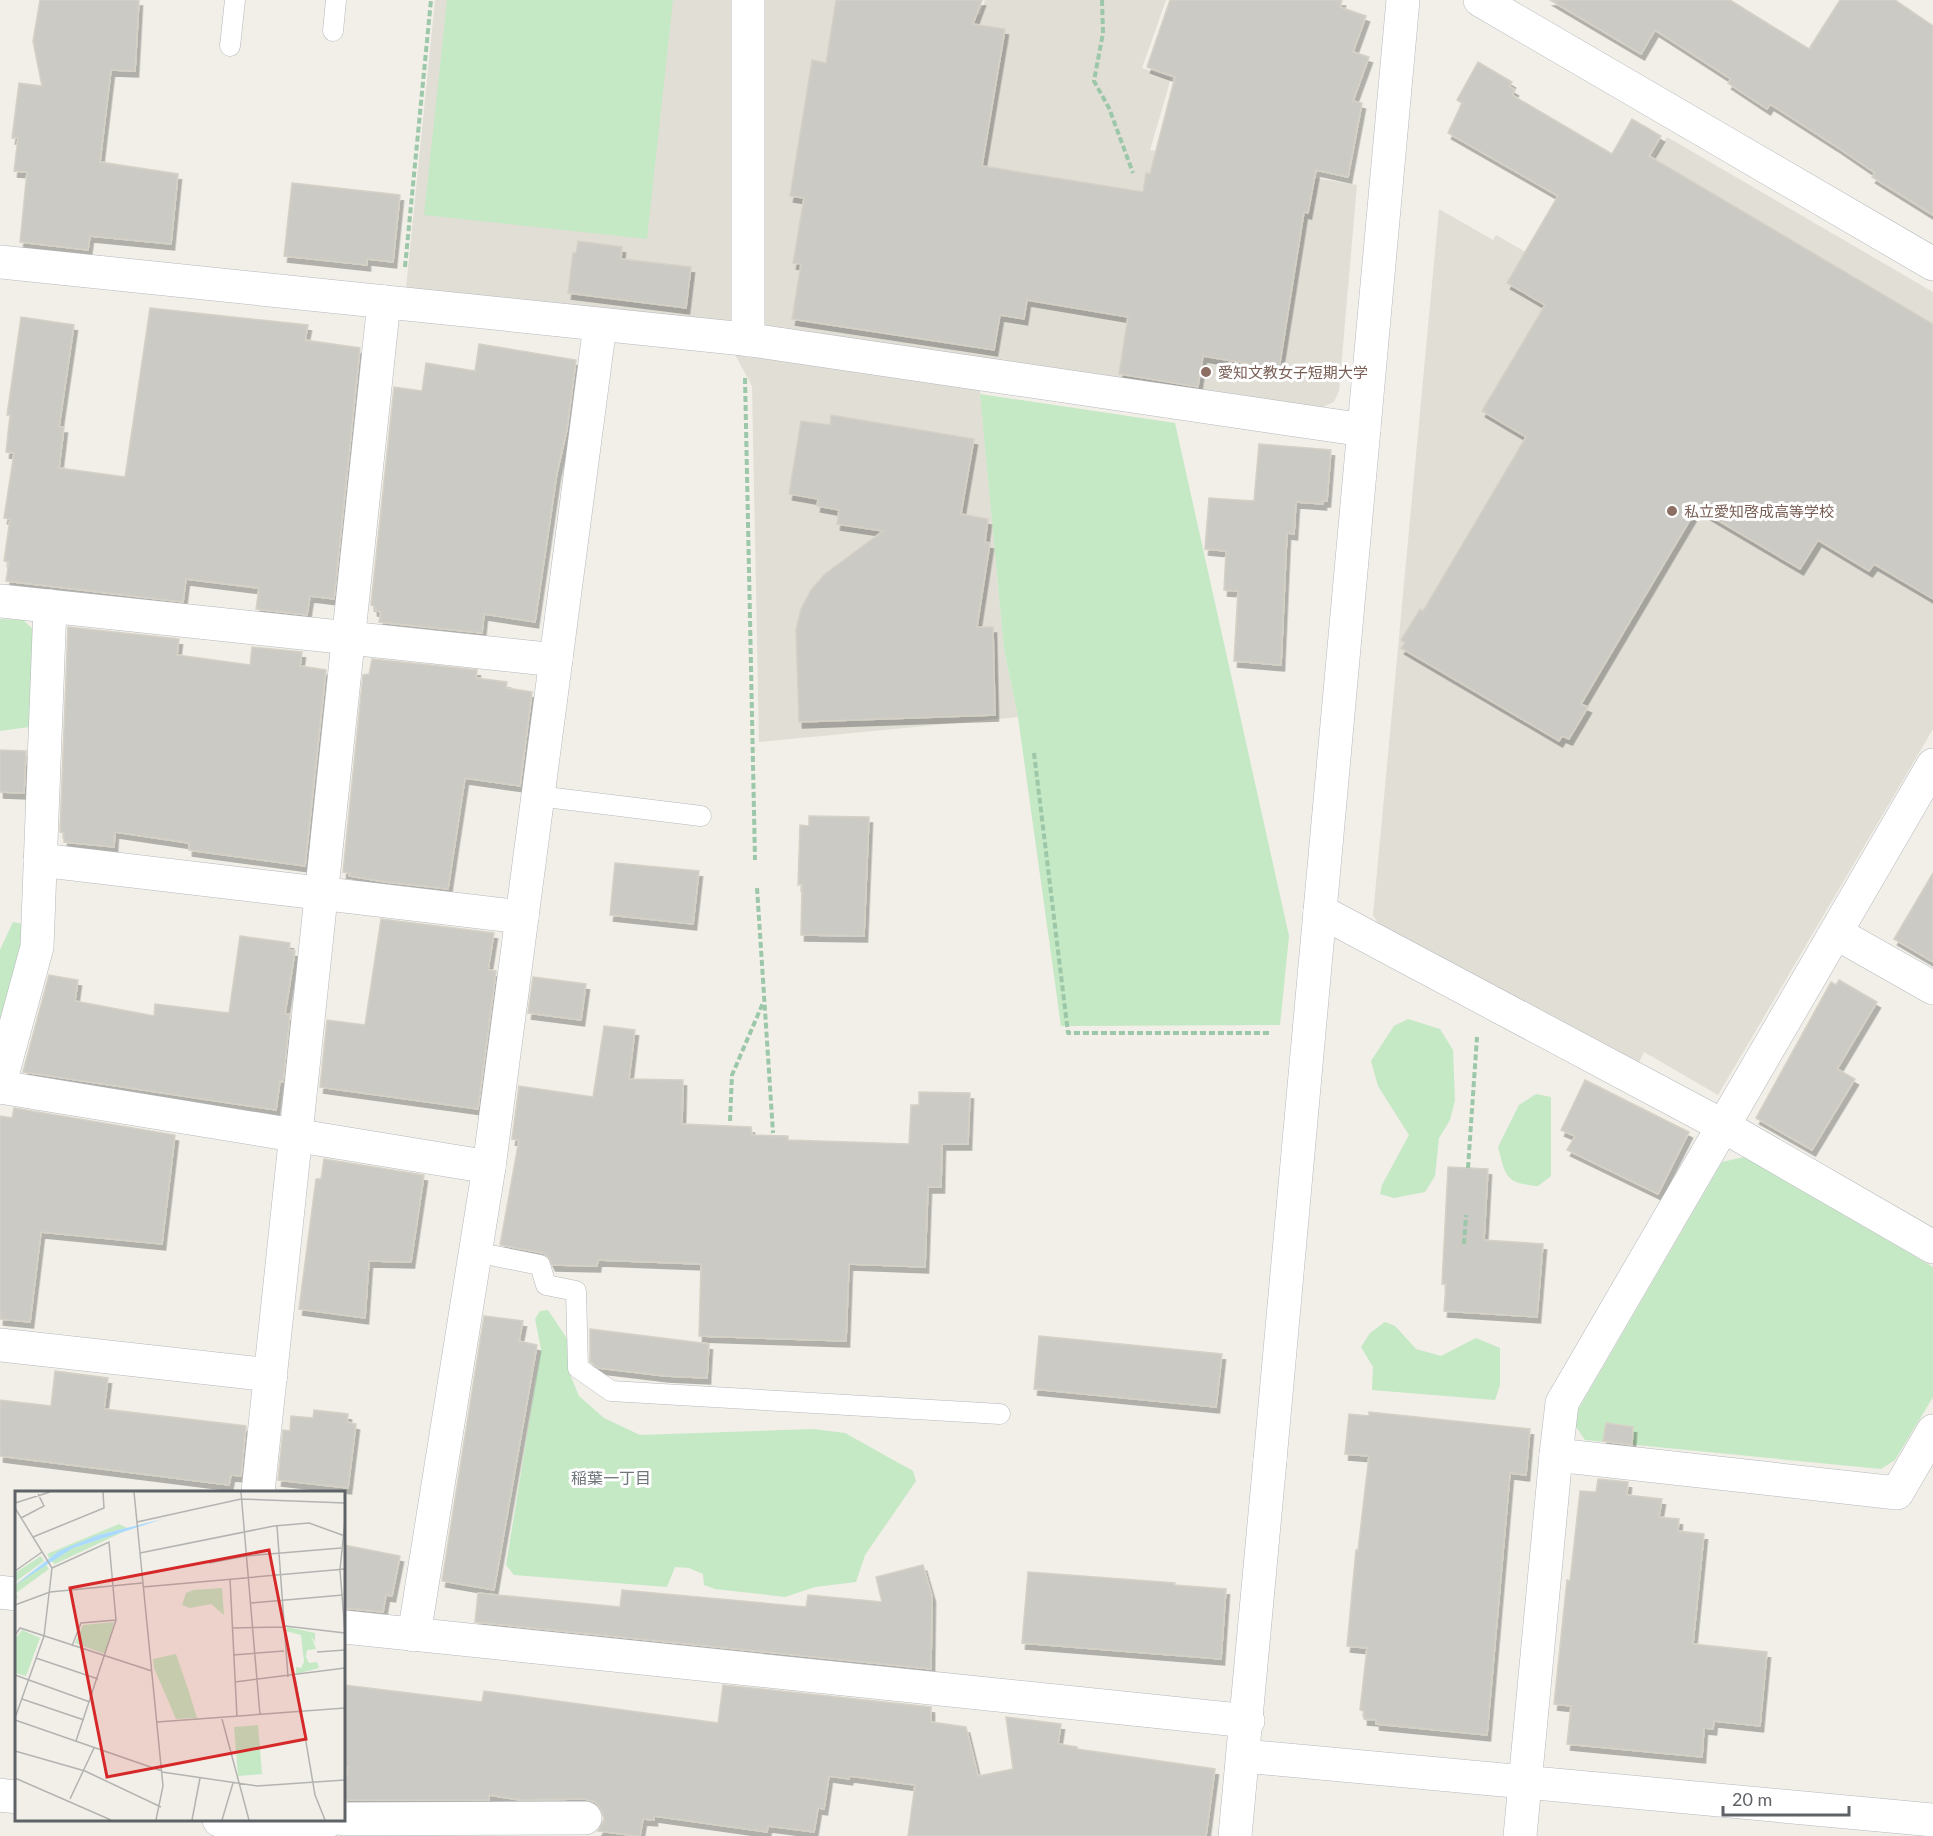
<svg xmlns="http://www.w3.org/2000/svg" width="1933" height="1836" viewBox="0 0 1933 1836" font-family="Lato,'Noto Sans JP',sans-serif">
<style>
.education{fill:#e1ded6}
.green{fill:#c5e8c5}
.building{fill:#cccac5;stroke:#d6d1c6;stroke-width:1.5;filter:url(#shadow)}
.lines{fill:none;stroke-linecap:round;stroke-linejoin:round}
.lane-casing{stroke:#b5b8bc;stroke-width:21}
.street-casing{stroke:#b5b8bc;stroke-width:34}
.secondary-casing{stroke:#b6babf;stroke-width:34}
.path{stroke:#9cc7a9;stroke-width:4;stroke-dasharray:6 3;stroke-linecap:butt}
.lane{stroke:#fff;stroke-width:20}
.street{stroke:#fff;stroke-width:33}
.secondary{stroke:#fff;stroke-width:33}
.education-dot{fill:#8d6e63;stroke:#fff;stroke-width:2}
.labels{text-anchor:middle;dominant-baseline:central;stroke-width:6;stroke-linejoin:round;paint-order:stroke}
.education-label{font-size:15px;fill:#785e54;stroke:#fff;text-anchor:start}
.neighbourhood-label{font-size:16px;fill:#70757a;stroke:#fff}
.inset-road{fill:none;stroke:#b3b3b1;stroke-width:1.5}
.view{fill:#d62828;fill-opacity:0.15;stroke:#d62828;stroke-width:3}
.inset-edge{fill:none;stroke:#5f6368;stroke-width:3}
</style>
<defs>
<filter id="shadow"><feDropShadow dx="3.5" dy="6" stdDeviation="0" flood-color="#0004"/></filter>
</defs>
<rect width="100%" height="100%" fill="#f1efe8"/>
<g class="education">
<polygon points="435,0 938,0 980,15 985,0 1166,0 1142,68 1171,78 1150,150 1357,185 1339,391 1334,402 1320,408 977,359 1004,649 1018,717 759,742 752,386 717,321 406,288"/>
<polygon points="1667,137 1933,292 1933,729 1718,1095 1644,1052 1638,1065 1382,930 1373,915 1439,209 1493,240 1496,235 1578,282"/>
</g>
<g class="green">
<polygon points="447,0 673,0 647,239 424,215"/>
<polygon points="980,394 1175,423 1289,936 1280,1025 1061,1026 1018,717 1004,649"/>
<polygon points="0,619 23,620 37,633 29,727 0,731"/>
<polygon points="13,922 23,924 25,948 0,1039 0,950"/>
<polygon points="1408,1019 1440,1029 1453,1050 1455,1100 1450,1120 1439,1138 1435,1176 1425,1192 1394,1198 1380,1194 1382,1185 1409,1135 1378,1086 1371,1061 1394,1026"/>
<path d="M1536,1094L1551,1097V1176L1538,1186C1505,1183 1506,1177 1498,1147L1519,1105Z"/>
<polygon points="1744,1157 1933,1267 1933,1397 1895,1460 1881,1469 1585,1440 1576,1427 1578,1410 1722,1162"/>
<polygon points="548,1310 568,1340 569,1372 579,1396 604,1418 640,1435 813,1429 845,1433 913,1471 916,1481 865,1555 856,1582 815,1587 785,1597 715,1589 704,1585 703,1574 689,1568 675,1567 667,1587 514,1575 506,1565 541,1349 535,1319 540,1311"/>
<polygon points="1385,1322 1395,1326 1416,1349 1441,1356 1476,1338 1500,1348 1500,1385 1495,1400 1372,1390 1373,1367 1361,1347 1370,1333"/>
</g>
<g class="building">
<polygon points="40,0 139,0 135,71 111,70 100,162 178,174 171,244 90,236 88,250 20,242 27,172 14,171 18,138 12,138 19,83 42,86 33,41"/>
<polygon points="836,0 982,0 973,24 1005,29 982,166 1143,192 1146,173 1150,174 1175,77 1147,67 1170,0 1342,0 1340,7 1366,16 1353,52 1369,57 1353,101 1362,103 1348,177 1316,170 1308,213 1304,212 1279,369 1203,356 1198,387 1119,374 1128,317 1027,300 1024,319 1000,315 994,350 792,319 801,264 793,263 804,198 790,196 812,60 826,63"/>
<polygon points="1550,0 1730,0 1809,49 1840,0 1895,0 1933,26 1933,215 1872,177 1875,173 1834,145 1770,104 1767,109 1728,83 1731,79 1655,30 1641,54"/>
<polygon points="1478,62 1512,82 1509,86 1515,90 1512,95 1612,154 1632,119 1661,136 1649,156 1933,324 1933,599 1874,564 1869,571 1818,540 1800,569 1697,508 1581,704 1588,707 1569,739 1562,736 1559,741 1401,648 1405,643 1401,640 1420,609 1423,611 1526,437 1482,411 1545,305 1507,283 1558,196 1448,133 1462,103 1457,100"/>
<polygon points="292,183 400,195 393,262 367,259 367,265 284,256"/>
<polygon points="578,241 622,247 621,259 691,267 686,308 568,293 573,253 576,253"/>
<polygon points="150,308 308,325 305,340 360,348 334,599 310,596 307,615 256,609 259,588 186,579 183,602 6,581 9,562 4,561 10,519 4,518 14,453 6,452 10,415 7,415 21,317 74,325 59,427 64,427 59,468 125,477"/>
<polygon points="479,344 576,360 567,429 557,473 535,622 484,614 482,633 379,622 381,612 374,610 374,606 371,605 394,387 422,391 426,363 475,371"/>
<polygon points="831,415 974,439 961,514 988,519 985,542 990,543 977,627 993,627 995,715 799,722 796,630 801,609 811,590 825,574 883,531 837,524 839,510 817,506 818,499 789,494 801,421 830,425"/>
<polygon points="1259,444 1331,450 1327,501 1323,501 1323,504 1296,502 1294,534 1287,533 1281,665 1234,661 1238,591 1224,590 1226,551 1205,549 1209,498 1254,501"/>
<polygon points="68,627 179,639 177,655 250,665 252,647 302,652 300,666 326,670 305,866 189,850 189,843 115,832 114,847 64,842 64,833 60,832"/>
<polygon points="372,659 477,670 476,678 507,682 506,688 532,692 520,786 465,778 448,889 386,882 349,876 350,873 343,872 363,675 369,674"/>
<polygon points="0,750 26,751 24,793 0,792"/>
<polygon points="809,816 869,817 864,936 801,935 802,884 798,885 800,825 809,826"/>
<polygon points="615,863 699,871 693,924 610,915"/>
<polygon points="1933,873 1933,962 1894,939"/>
<polygon points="381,919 494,933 488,970 496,971 478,1109 320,1087 327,1020 365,1025"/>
<polygon points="240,936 290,943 289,950 295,951 285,1014 290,1014 283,1082 280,1081 276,1110 23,1072 49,975 78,980 75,1001 154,1016 155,1004 229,1013"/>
<polygon points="533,977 586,984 581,1020 528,1013"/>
<polygon points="1839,980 1877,1002 1837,1069 1855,1079 1812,1150 1756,1118 1831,982 1836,985"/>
<polygon points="604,1026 635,1030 629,1079 683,1080 682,1124 751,1127 752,1135 788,1136 788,1140 909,1144 911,1105 919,1105 919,1092 970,1093 968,1144 942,1144 941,1187 928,1187 925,1267 849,1264 846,1341 699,1336 701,1264 598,1260 597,1266 552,1265 548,1257 543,1253 500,1245 519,1140 512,1139 519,1086 593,1097"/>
<polygon points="1585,1080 1689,1132 1658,1194 1567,1150 1575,1136 1561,1130"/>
<polygon points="14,1108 175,1135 162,1244 41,1232 30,1322 0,1319 0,1116 12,1118"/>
<polygon points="324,1159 424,1175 411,1262 369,1261 365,1318 299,1309 316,1179 321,1179"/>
<polygon points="1448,1167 1488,1169 1484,1240 1543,1244 1537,1317 1444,1311 1446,1284 1442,1284"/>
<polygon points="484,1316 523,1321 519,1341 537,1345 494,1590 442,1581"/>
<polygon points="590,1329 709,1344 707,1378 665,1376 599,1368 590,1362"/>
<polygon points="1039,1336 1222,1354 1216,1407 1034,1389"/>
<polygon points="55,1371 108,1378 104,1409 246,1426 241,1476 231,1475 229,1485 0,1456 0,1400 51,1406"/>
<polygon points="314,1410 348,1414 347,1422 356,1424 348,1488 278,1480 283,1430 290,1431 291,1416 313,1418"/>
<polygon points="1369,1412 1530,1429 1526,1475 1510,1473 1487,1735 1376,1724 1376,1720 1364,1719 1364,1711 1360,1710 1367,1648 1347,1646 1356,1550 1358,1550 1369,1456 1345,1454 1349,1414 1369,1416"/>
<polygon points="1606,1423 1633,1427 1632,1445 1603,1441"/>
<polygon points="1598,1479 1628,1482 1627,1495 1662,1499 1659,1517 1679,1519 1678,1531 1704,1534 1693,1644 1767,1652 1760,1726 1714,1721 1713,1729 1704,1728 1702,1757 1567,1744 1571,1706 1554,1704 1567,1580 1570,1581 1580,1491 1596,1492"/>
<polygon points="344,1545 400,1556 392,1596 386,1595 383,1612 344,1608"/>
<polygon points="923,1565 932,1596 931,1669 475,1622 478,1593 620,1607 622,1590 806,1607 808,1595 882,1602 876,1577"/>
<polygon points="1028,1572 1175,1583 1174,1585 1226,1589 1221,1659 1022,1643"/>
<polygon points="344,1685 482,1702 484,1691 718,1723 723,1685 931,1707 931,1722 966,1727 978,1776 1013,1769 1006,1717 1061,1724 1058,1744 1077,1747 1077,1749 1215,1769 1206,1836 908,1836 915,1785 850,1776 849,1779 829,1776 824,1809 818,1808 814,1832 768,1826 767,1832 654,1816 654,1820 643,1819 640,1836 638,1836 598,1831 604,1819 601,1809 595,1802 585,1799 520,1800 489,1795 489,1800 344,1800 348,1767 344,1766"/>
</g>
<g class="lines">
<defs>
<g id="lane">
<polyline points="333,31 336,0"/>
<polyline points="230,46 235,0"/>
<polyline points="538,796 701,816"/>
<polyline points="475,1252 540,1265 546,1285 576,1291 578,1368 611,1391 1000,1414"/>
</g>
<g id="street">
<polyline points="748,0 748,340"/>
<polyline points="1480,0 1933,264"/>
<polyline points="0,262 744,339 1364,430"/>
<polyline points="0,601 556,660"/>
<polyline points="40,860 522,917"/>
<polyline points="1320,911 1725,1127 1933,1247"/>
<polyline points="1836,933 1933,988"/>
<polyline points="0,1083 37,947 50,606"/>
<polyline points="0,1087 489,1167"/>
<polyline points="0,1345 271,1375"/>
<polyline points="1556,1455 1562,1403 1933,765"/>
<polyline points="258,1492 384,302"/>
<polyline points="0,1592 16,1594"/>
<polyline points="344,1627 1248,1721"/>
<polyline points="414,1635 489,1167 600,325"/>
<polyline points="1244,1756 1933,1820"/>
<polyline points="0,1795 16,1797"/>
<polyline points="344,1819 585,1818"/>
<polyline points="219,1820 330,1820"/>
<polyline points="1235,1836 1270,1460"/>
<polyline points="1520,1836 1556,1455 1897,1493 1933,1431"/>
</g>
<polyline id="secondary" points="1270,1460 1403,0"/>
</defs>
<use href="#lane" class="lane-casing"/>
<use href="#street" class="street-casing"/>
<use href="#secondary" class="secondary-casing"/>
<g class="path">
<polyline points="1102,0 1103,33 1094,81 1109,108 1133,173"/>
<polyline points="405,267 431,0"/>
<polyline points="745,378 755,860"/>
<polyline points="1034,753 1068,1033 1271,1033"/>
<polyline points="757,888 773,1133"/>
<polyline points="730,1121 732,1075 763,1003"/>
<polyline points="1468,1168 1477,1037"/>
<polyline points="1464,1244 1466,1215"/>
</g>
<use href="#lane" class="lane"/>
<use href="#street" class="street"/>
<use href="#secondary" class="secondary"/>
</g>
<g class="education-dot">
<circle cx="1206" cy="372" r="6"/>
<circle cx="1672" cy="511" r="6"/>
</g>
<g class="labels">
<g class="education-label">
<text x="1218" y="372">愛知文教女子短期大学</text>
<text x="1684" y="511">私立愛知啓成高等学校</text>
</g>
<g class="neighbourhood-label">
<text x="611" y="1477">稲葉一丁目</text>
</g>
</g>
<g transform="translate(15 1491)">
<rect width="330" height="330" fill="#f1efe8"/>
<path d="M104,33L112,37L83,44L34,67L32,63ZM112,39L40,73L35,69L58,57ZM26,65L29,70L0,91V82ZM30,72L34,78L1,102L3,107L0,109V94ZM207,97L209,124L196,113L175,117L167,114L171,102L178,99ZM99,131L90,163L60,152L68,134ZM272,136L300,142V151L296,145L301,158L292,159L291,166L294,172L302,171L304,177L281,183V176L286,177L289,171L286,144L271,140ZM7,139L25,147L11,185L0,182V148ZM161,163L174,201L182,227L161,228L139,177L138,168ZM243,234L247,283L223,285L219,236Z" fill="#c5e8c5"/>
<path d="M148,28L58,57L0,94L44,60L83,44Z" fill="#aadaff"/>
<path class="inset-road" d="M119,1L148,295L141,329M226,1L245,224M0,12L35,1M0,17L37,77L29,145L0,227M6,27L29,15L23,3M330,29L325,79L330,142M122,31L226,8L330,12M262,35L273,186M18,46L89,17L88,1M125,62L259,35L294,32L330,45M194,72L231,65L326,57M37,77L94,51L101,129L66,132L57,155M0,80L27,61M215,88L222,226M128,96L330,78M235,112L328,104M0,114L35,101L127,92M270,135L330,142M217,137L269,136M0,144L5,137L137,180M302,161L330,159M218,164L269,160M21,167L83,188M0,184L75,211M280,186L300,304L310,329M220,191L330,177M7,208L69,229M207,228L234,329M0,229L147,280M142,231L330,217M61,250L101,129M0,260L70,280L146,316M147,281L242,295L330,289M0,287L96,329M55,308L79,257M177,329L185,287M207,329L218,292"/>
<path class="view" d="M254,59L291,248L92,286L55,97Z"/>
<rect width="330" height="330" class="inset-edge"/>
</g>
<path d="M1723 1806v9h126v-9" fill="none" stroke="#5f6368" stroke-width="3"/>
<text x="1732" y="1806" font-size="18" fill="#5f6368" stroke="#ffffff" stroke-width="4.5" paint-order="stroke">20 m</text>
</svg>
